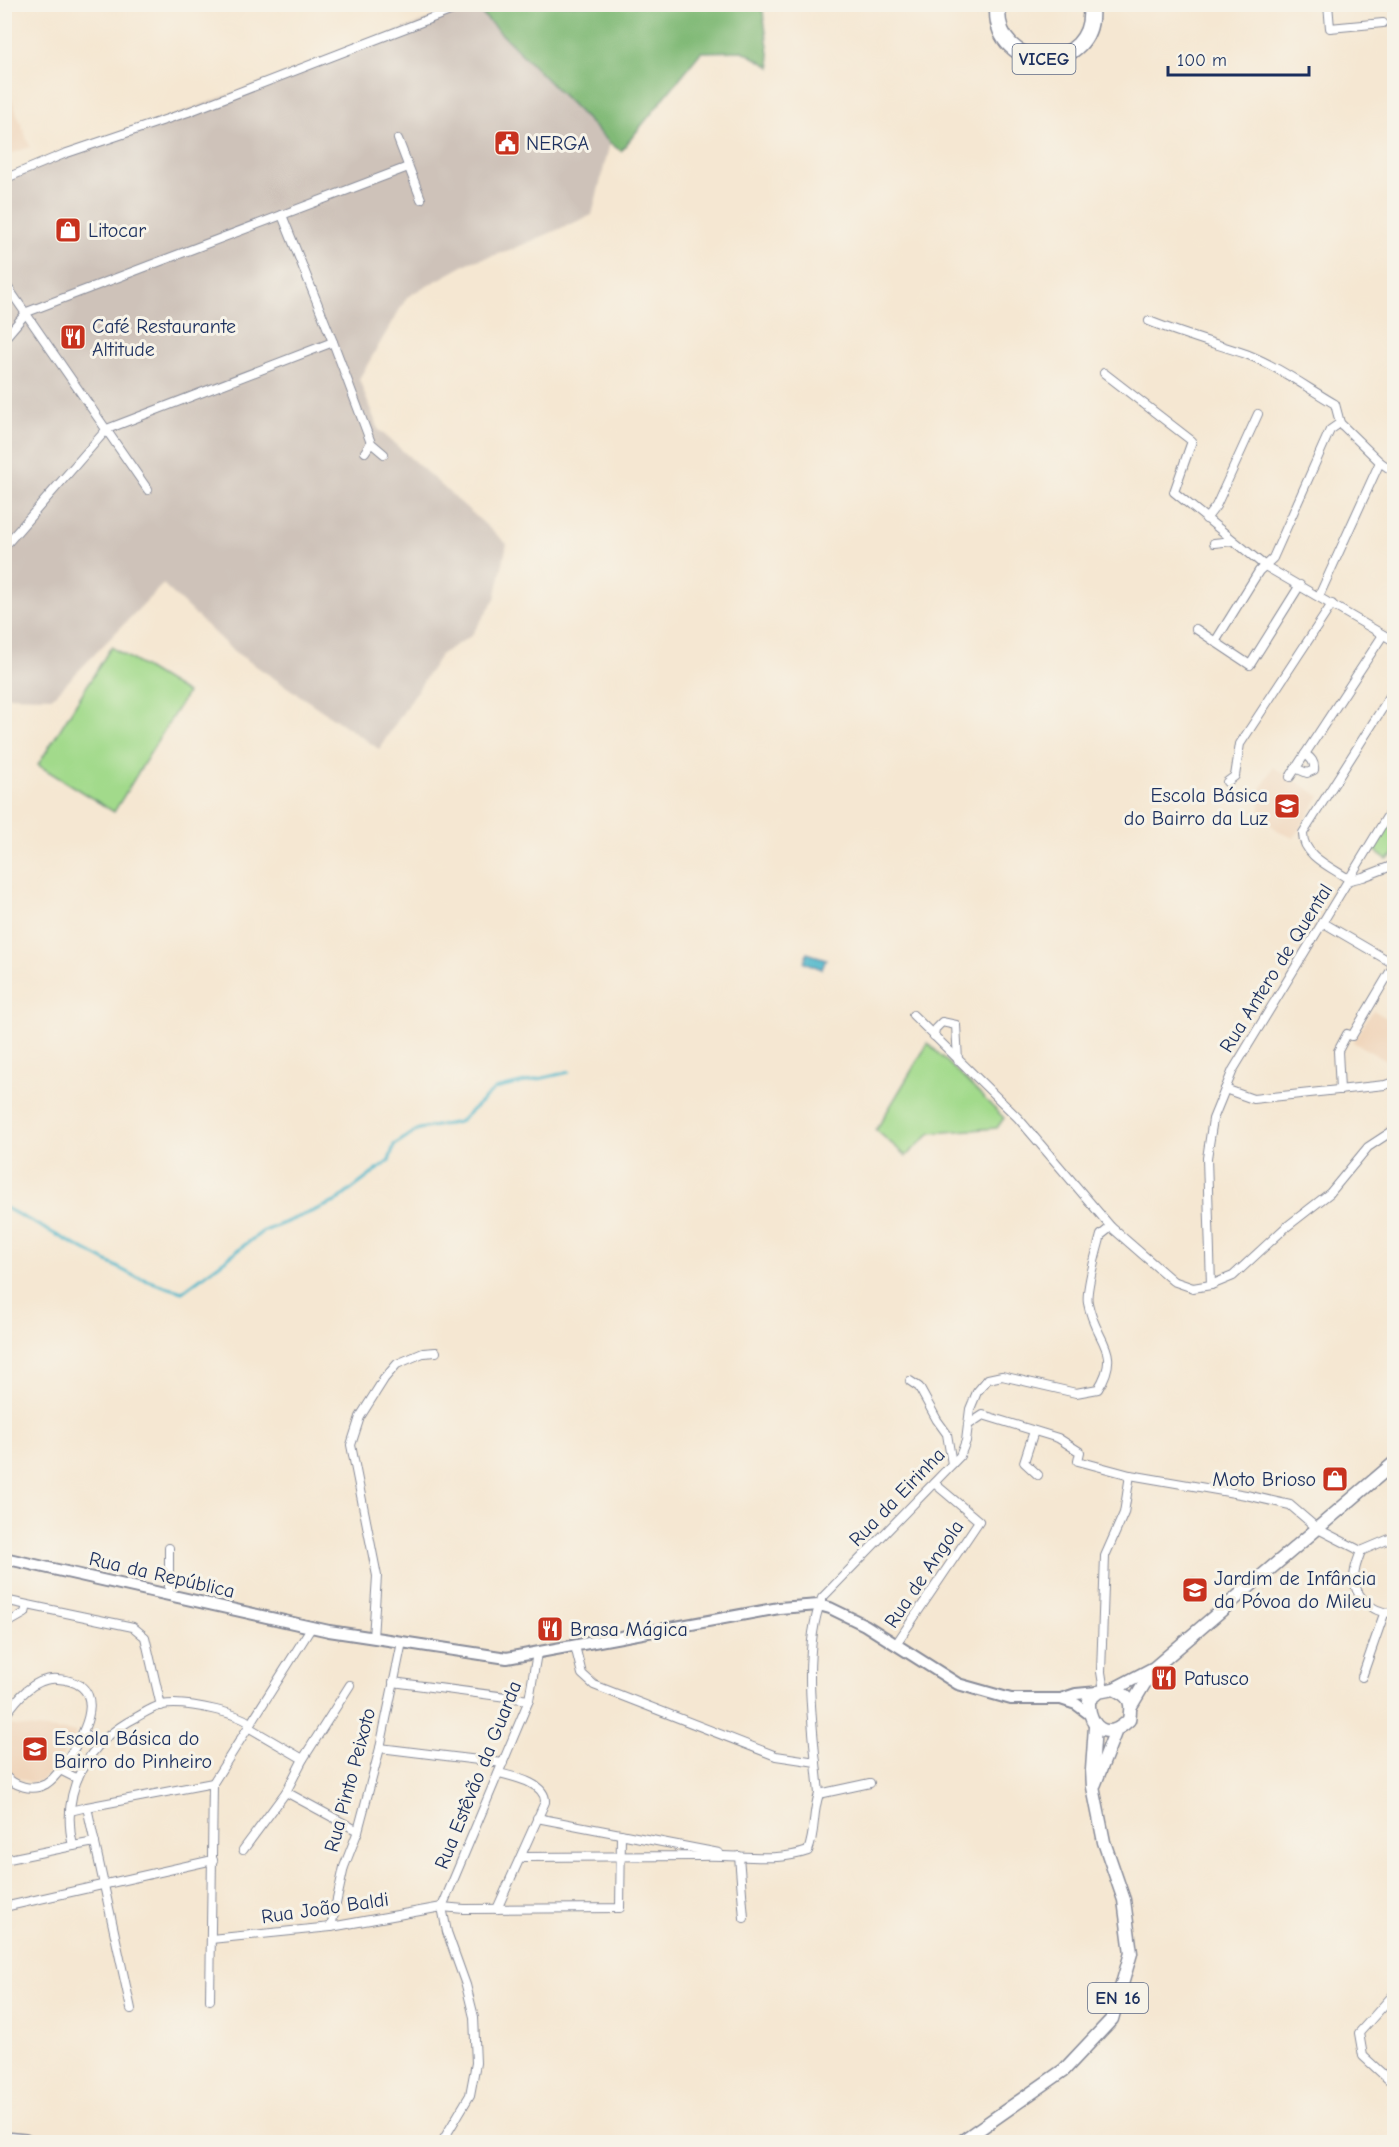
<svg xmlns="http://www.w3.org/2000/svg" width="1399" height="2147" viewBox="0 0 1399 2147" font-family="'Comic Neue',sans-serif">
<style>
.built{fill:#f0d6bc}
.industrial{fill:#cec2b9}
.green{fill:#a2da8b;stroke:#5e8474;stroke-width:1.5}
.forest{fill:#81ba77;stroke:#4e746a;stroke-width:1.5}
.water{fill:#4cb6ca;stroke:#347294;stroke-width:1.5}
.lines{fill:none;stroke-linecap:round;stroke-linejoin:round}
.stream{stroke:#4cb6ca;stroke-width:3}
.street-casing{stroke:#888b98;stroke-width:10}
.secondary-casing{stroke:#888b98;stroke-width:14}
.primary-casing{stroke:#888b98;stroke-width:15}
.highway-casing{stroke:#888b98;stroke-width:18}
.street{stroke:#fff;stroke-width:8}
.secondary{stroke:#fff;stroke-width:10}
.primary{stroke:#fff;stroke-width:12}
.highway{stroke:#fff;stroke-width:15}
.labels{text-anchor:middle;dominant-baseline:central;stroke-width:6;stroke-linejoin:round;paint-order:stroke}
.shield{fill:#f7f3e8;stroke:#5d6a87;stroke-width:1.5}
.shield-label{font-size:18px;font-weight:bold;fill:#1b2f5e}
.poi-label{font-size:20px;fill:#1b2f5e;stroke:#f7f3e8;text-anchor:start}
.street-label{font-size:20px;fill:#1b2f5e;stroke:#f7f3e8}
</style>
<rect width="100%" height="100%" fill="#f7f3e8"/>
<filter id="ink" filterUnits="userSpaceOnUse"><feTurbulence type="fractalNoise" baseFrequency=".0167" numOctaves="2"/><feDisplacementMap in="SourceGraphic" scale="12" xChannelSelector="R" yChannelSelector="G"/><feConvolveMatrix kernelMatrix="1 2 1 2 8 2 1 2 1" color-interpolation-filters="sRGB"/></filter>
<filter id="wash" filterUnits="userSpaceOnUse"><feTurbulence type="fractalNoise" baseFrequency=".008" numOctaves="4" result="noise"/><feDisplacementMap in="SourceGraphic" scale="24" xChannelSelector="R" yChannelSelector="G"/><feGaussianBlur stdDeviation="1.35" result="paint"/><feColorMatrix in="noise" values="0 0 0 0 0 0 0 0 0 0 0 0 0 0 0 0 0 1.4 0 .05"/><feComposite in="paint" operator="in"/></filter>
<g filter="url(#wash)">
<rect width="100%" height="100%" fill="#f5e7d2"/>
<g class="built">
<polygon points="4,80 30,147 5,156 4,156"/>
<polygon points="1273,767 1320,796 1294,838 1281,833 1260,816 1260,791"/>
<polygon points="1373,1010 1394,1022 1394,1065 1353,1042"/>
<polygon points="1195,1578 1207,1593 1196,1603 1183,1587"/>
<polygon points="6,1725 77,1732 52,1771 40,1781 30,1782 13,1776 5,1766"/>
</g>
<polygon class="industrial" points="468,5 473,5 610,143 592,215 506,252 470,262 407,297 359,379 378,429 507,544 495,599 471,636 441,654 379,749 232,650 163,584 53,697 5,696 5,179"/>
<g class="green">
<polygon points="111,647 187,693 114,812 38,765"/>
<polygon points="1389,825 1394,828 1394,855 1387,859 1373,849"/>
<polygon points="928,1043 1004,1118 997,1128 931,1133 906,1156 876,1130"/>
</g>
<polygon class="forest" points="473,5 762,5 771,67 743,51 701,52 621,151 610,143"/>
<polygon class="water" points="807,953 826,959 822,969 804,962"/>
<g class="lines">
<polyline class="stream" points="4,1207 134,1276 182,1292 262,1232 335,1202 389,1161 394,1145 419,1129 459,1122 495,1089 569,1072"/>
</g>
</g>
<g filter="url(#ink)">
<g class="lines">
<defs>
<g id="street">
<polyline points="1328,4 1330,28 1383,23"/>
<polyline points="398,139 421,199"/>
<polyline points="4,179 64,154 188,112 468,4"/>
<polyline points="282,215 333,342"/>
<polyline points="4,282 148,490"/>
<path d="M1149,321C1181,334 1213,343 1246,354C1277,366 1306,387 1335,404L1340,423L1380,462"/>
<polyline points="4,339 27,312 408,167"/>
<polyline points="1104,373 1192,441 1174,492 1265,566 1394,641"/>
<polyline points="365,452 371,443"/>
<polyline points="1206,519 1216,506 1258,414"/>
<polyline points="1214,543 1233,541"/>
<polyline points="4,547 107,429 333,342 371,443 384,454"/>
<polyline points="1319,596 1380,462 1394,472"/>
<polyline points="1196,629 1250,665 1300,585"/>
<polyline points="1215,642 1259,571 1273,558 1330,430 1340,423"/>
<path d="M1394,690L1303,833C1302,856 1333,868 1350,880L1363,877L1394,865"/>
<path d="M1295,768L1307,773L1314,770C1315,762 1311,758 1305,754"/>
<polyline points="1290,777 1383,635"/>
<polyline points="1227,782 1235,776 1240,744 1332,604"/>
<polyline points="1322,922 1394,964"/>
<polyline points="913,1015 1018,1118 1111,1227 1173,1281 1193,1288 1211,1285 1233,1276 1285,1228 1330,1193 1368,1147 1394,1130"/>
<polyline points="934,1036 935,1029 942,1022 956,1025 958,1060"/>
<polyline points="1225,1089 1253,1099 1385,1085 1394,1082"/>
<polyline points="1340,1090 1338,1051 1347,1034 1352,1036 1394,965"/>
<polyline points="1211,1285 1207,1158 1213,1119 1233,1070 1394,805"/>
<polyline points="910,1381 919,1387 937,1420 947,1434 952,1464"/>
<polyline points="968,1425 983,1415 1058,1438 1080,1452 1078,1461 1130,1475 1246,1495 1290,1505 1318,1529 1361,1551 1394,1537"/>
<polyline points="1034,1431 1024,1462 1038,1475"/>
<polyline points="169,1548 169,1594"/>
<path d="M1361,1551C1359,1557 1356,1564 1355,1570C1350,1594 1372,1614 1394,1613"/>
<polyline points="4,1600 133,1627 145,1637 161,1706"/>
<polyline points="4,1625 25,1613 27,1605"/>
<polyline points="373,1638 377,1576 351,1445 360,1417 384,1379 397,1364 423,1353 436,1352"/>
<polyline points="896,1644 979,1521 934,1483"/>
<polyline points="575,1646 582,1674 594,1685 776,1756 816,1762"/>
<polyline points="1362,1677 1384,1614"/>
<polyline points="393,1682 529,1700"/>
<polyline points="1104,1691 1101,1672 1105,1556 1124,1513 1130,1475"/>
<path d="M4,1717C16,1700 34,1676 58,1679C107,1683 89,1725 72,1752C65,1763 58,1776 46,1784C31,1792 15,1786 4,1775"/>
<polyline points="248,1727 303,1759"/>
<polyline points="83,1734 100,1743"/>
<polyline points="380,1748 503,1763"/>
<polyline points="60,1770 76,1778"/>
<polyline points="213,1783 311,1628"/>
<polyline points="286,1792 358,1831"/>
<polyline points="819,1794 870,1783"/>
<polyline points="87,1807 213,1783 210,2000"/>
<polyline points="70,1811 87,1807 131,2009"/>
<polyline points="537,1818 719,1853"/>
<path d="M95,1842L73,1846C60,1791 87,1742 137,1717C144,1713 153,1707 162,1705C179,1702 199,1706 216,1710C229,1713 240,1716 250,1723"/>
<polyline points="243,1850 286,1792 303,1759 350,1685"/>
<polyline points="739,1856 744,1918"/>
<path d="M521,1857L699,1856C735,1854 774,1863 808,1851C816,1830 812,1814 819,1794C814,1735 800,1654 822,1598L960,1456L966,1441L970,1409L977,1392L988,1379L1002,1376L1076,1393L1098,1389C1123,1349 1095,1342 1088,1303C1085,1291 1097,1250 1101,1235L1111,1227"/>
<polyline points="4,1860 73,1846"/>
<polyline points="4,1907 213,1860"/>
<polyline points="442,1907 529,1700 537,1653"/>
<path d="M497,1909L545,1802C546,1783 514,1777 499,1773"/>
<polyline points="331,1927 344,1867 358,1831 380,1748 402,1642"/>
<polyline points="211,1939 331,1927 442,1907 464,1909 620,1908 621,1834"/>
<polyline points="1394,1994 1359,2033 1363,2056 1388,2079 1394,2081"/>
<polyline points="442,2142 470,2095 476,2063 474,2017 466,1985 447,1932 442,1907"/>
</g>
<g id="secondary">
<polyline points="4,1558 329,1631 507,1658 779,1608 819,1605 830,1608 865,1625 958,1684 1011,1699 1061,1699 1076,1694 1098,1692"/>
<polyline points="1061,1699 1076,1704 1088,1713"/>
</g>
<g id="primary">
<polyline points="1114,1689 1154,1668 1394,1463"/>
<path d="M1114,1689C1131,1697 1132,1702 1129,1720C1126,1723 1121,1727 1117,1729C1097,1738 1088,1716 1089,1700L1098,1692Z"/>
<polyline points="1131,1706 1153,1669"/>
<polyline points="1094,1786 1116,1730"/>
<polyline points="961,2142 1064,2070 1112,2019 1131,1953 1124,1900 1104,1842 1093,1787 1092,1770 1095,1726"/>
</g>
<g id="highway">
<path d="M998,4C990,78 1101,75 1090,4"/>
<polyline points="4,2140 25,2142"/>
</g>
</defs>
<use href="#street" class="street-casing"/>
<use href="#secondary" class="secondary-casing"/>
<use href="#primary" class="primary-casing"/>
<use href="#highway" class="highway-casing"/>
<use href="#street" class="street"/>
<use href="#secondary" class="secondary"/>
<use href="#primary" class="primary"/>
<use href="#highway" class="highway"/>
</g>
</g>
<defs>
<symbol id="civic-square" viewBox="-11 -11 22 22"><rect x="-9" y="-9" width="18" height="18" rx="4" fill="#c8321e" stroke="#f7f3e8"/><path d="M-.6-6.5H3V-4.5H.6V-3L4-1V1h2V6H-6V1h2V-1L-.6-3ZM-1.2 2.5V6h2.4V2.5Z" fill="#fff"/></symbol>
<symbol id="shop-square" viewBox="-11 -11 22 22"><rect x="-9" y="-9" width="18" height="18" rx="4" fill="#c8321e" stroke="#f7f3e8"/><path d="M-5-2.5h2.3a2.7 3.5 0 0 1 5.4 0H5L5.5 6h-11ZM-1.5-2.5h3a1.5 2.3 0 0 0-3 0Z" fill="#fff"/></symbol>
<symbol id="restaurant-square" viewBox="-11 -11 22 22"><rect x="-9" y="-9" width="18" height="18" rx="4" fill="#c8321e" stroke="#f7f3e8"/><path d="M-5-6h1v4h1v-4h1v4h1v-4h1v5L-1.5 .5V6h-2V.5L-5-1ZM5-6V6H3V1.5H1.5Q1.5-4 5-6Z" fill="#fff"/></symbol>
<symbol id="school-square" viewBox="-11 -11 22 22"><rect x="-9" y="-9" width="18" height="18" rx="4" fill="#c8321e" stroke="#f7f3e8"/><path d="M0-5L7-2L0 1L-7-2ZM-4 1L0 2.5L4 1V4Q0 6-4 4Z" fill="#fff"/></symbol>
</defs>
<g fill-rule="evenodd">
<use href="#civic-square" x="492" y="128" width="30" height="30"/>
<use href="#shop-square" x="53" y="215" width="30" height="30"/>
<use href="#restaurant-square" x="58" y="322" width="30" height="30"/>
<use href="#school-square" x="1272" y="791" width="30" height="30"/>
<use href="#shop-square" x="1320" y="1464" width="30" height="30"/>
<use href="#school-square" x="1180" y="1575" width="30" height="30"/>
<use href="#restaurant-square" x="535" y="1614" width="30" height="30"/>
<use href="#restaurant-square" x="1149" y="1663" width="30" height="30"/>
<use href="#school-square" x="20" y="1734" width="30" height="30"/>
</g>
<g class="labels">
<g class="shield">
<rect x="1012.5" y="44" width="63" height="30" rx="4.5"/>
<rect x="1088" y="1983" width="60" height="30" rx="4.5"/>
</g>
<g class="shield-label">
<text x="1044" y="59">VICEG</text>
<text x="1118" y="1998">EN 16</text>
</g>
<g class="poi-label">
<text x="526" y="143">NERGA</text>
<text x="88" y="230">Litocar</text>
<text x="92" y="326">Café Restaurante<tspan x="92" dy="23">Altitude</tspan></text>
<text x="1268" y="795" text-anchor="end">Escola Básica<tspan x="1268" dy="23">do Bairro da Luz</tspan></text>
<text x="1316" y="1479" text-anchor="end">Moto Brioso</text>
<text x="1214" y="1578">Jardim de Infância<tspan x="1214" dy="23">da Póvoa do Mileu</tspan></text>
<text x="570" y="1629">Brasa Mágica</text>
<text x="1184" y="1678">Patusco</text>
<text x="54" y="1738">Escola Básica do<tspan x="54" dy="23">Bairro do Pinheiro</tspan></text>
</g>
<g class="street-label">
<text transform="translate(1276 968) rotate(-58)">Rua Antero de Quental</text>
<text transform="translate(897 1497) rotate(-46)">Rua da Eirinha</text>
<text transform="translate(924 1574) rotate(-56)">Rua de Angola</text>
<text transform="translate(162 1575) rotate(13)">Rua da República</text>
<text transform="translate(478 1775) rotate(-68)">Rua Estêvão da Guarda</text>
<text transform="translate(350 1780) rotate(-75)">Rua Pinto Peixoto</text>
<text transform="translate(325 1908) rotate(-8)">Rua João Baldi</text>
</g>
</g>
<rect width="1399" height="2147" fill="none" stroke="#f7f3e8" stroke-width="24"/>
<path d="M1168 66v9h141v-9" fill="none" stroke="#1b2f5e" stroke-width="3"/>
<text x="1177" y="66" font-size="18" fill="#1b2f5e" stroke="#f7f3e8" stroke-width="4.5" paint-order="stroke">100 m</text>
</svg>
